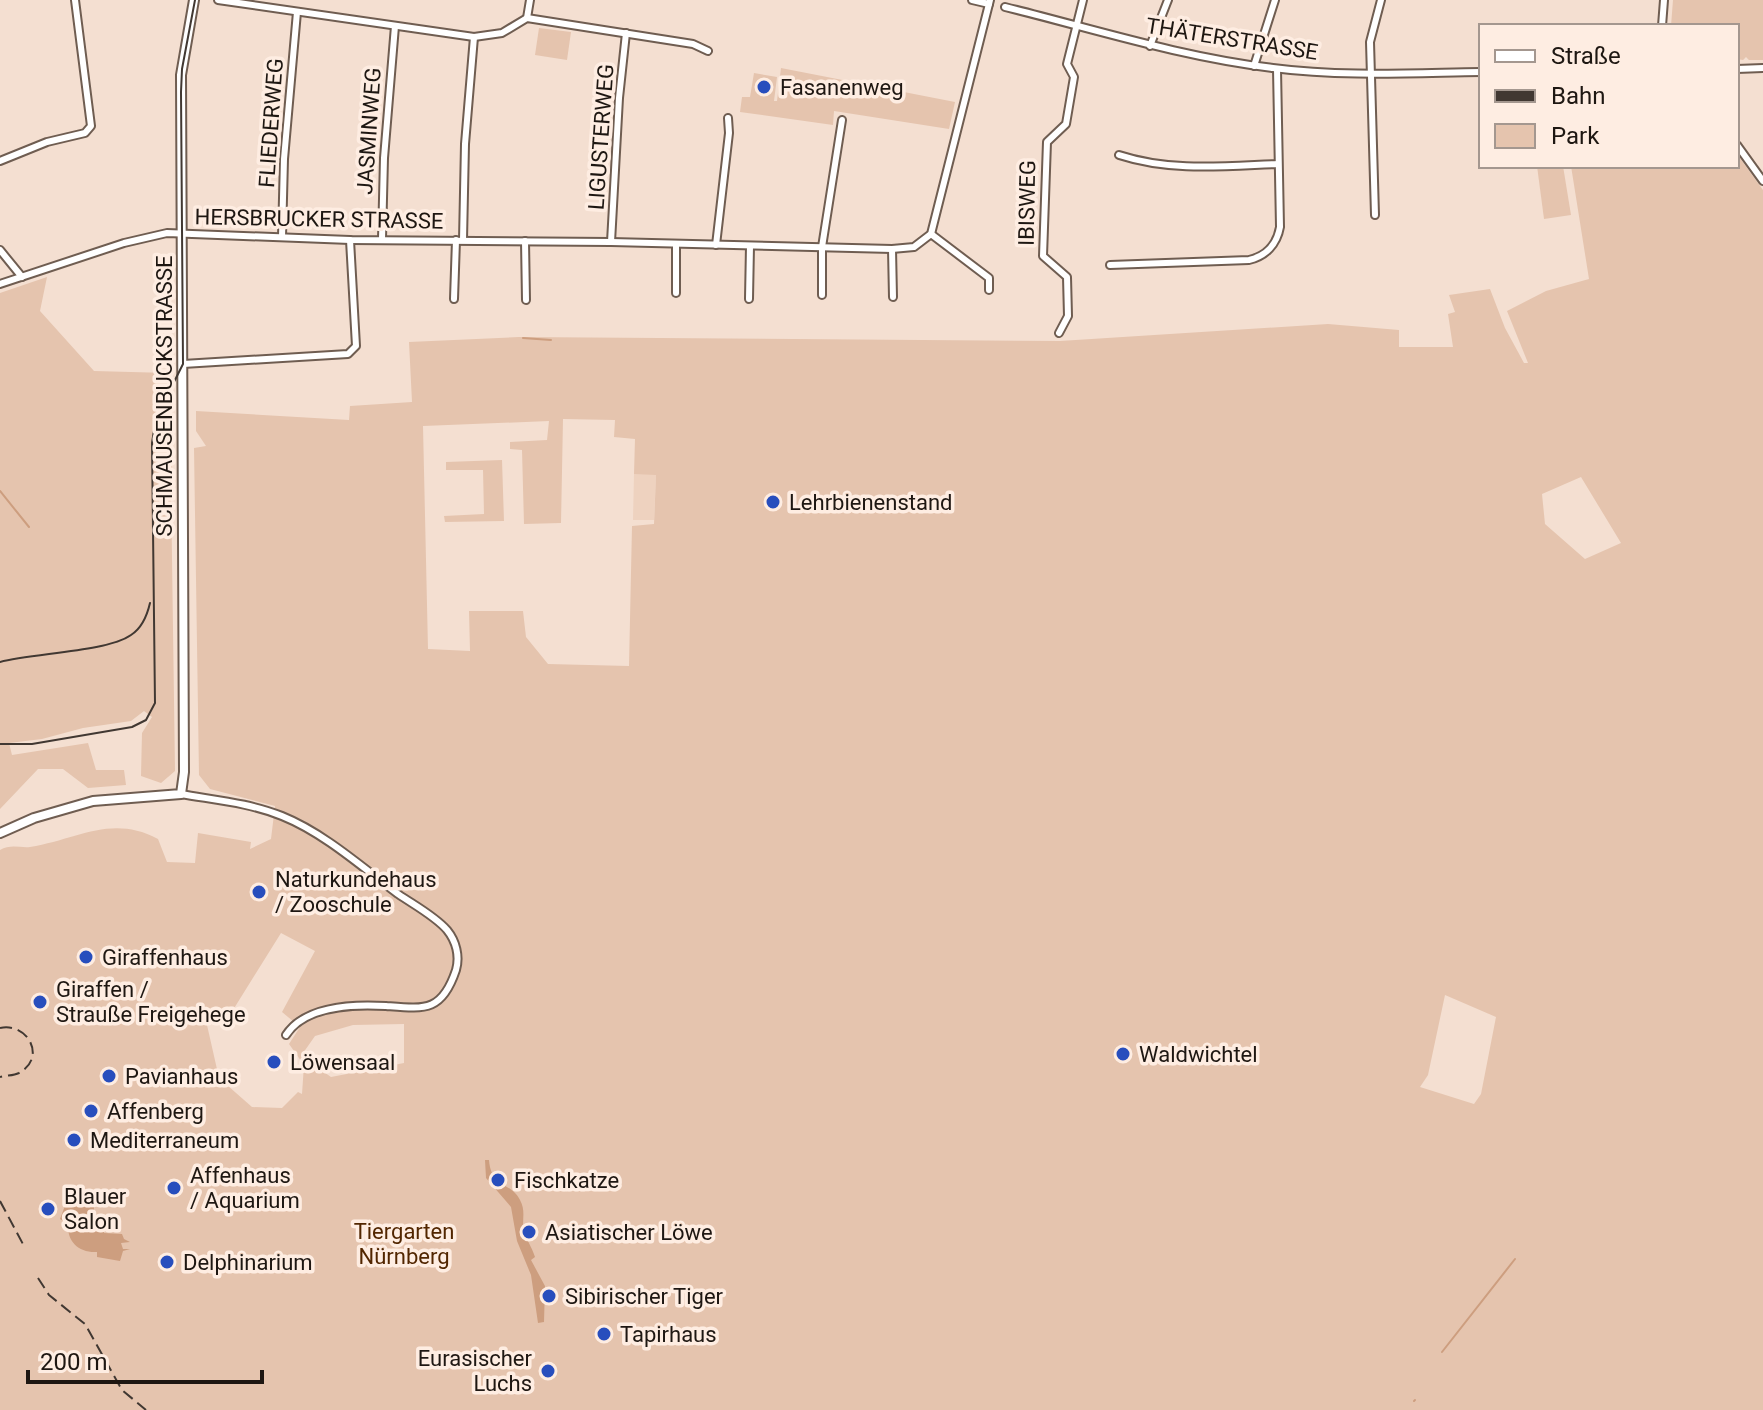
<svg xmlns="http://www.w3.org/2000/svg" width="1763" height="1410" viewBox="0 0 1763 1410" font-family="Roboto,sans-serif">
<style>
.built{fill:#eed2bf}
.green{fill:#e5c4ae;fill-rule:evenodd}
.water{fill:#cd9e7f}
.lines{fill:none;stroke-linecap:round;stroke-linejoin:round}
.stream{stroke:#cd9e7f;stroke-width:2}
.minor-casing{stroke:#6f5d51;stroke-width:10}
.tertiary-casing{stroke:#6f5d51;stroke-width:12}
.minor{stroke:#fff;stroke-width:6}
.tertiary{stroke:#fff;stroke-width:8}
.tram{stroke:#413832;stroke-width:2}
.rail{stroke:#413832;stroke-width:2;stroke-dasharray:12 6;stroke-linecap:butt}
.poi-dot{fill:#284ebd;stroke:#feede2;stroke-width:3}
.labels{text-anchor:middle;dominant-baseline:central;stroke-width:7;stroke-linejoin:round;paint-order:stroke}
.street-label{font-size:22px;fill:#1e1712;stroke:#feede2}
.poi-label{font-size:22px;fill:#1e1712;stroke:#feede2;text-anchor:start}
.park-label{font-size:22px;fill:#522600;stroke:#feede2}
</style>
<rect width="100%" height="100%" fill="#f4dfd1"/>
<polygon class="built" points="634,474 656,474 654,520 633,520"/>
<g class="green">
<polygon points="1673,0 1763,0 1763,60 1749,60 1746,57 1743,60 1737,59 1737,26 1671,26"/>
<polygon points="539,28 571,32 567,60 535,55"/>
<polygon points="781,68 955,102 949,129 834,111 833,125 740,112 742,97 750,97 754,73 777,77 774,101 777,101"/>
<path d="M1737,154L1763,190V1410H0V850C10,844 20,848 30,847C77,840 111,814 158,839L167,862L195,863L198,833L251,842L250,849L271,839L275,806L210,789L199,775L194,448L206,446L196,431V411L349,420L350,406L412,402L409,342L519,337L1060,341L1328,324L1399,330V347H1453L1448,314L1455,312L1449,295L1490,289L1505,328L1524,363H1528L1507,311L1546,291L1589,279L1571,166H1737ZM563,419L615,420L614,437L635,439L634,474L656,475L654,524L632,526L629,666L548,664L526,637L523,611H469L470,651L428,649L423,426L549,421L547,440L510,442V449L522,450L524,524L561,523ZM1581,477L1621,543L1585,559L1545,524L1542,494ZM281,933L315,951L282,1012L300,1027L289,1044L304,1065L302,1094L298,1092L282,1108L252,1107L219,1078L207,1025L233,1010ZM1445,995L1496,1017L1481,1094L1474,1104L1420,1087L1428,1075ZM404,1024V1063L331,1077L301,1056L315,1036L353,1025Z"/>
<polygon points="1537,166 1563,166 1571,215 1544,219"/>
<polygon points="47,277 40,311 94,371 168,373 173,431 171,486 175,771 161,783 141,776 142,733 152,717 144,711 131,721 83,728 42,739 9,743 12,755 88,743 96,770 124,770 126,785 88,788 63,769 38,769 0,809 0,293"/>
<polygon points="502,460 504,521 445,522 444,516 484,514 483,470 446,470 446,462"/>
</g>
<g class="water">
<path d="M485,1160H489C491,1188 511,1182 520,1200C525,1209 523,1217 523,1226C524,1236 532,1247 535,1257L531,1260L545,1286L544,1322L538,1323L531,1275L517,1241L511,1207L486,1178Z"/>
<path d="M76,1187L81,1189L83,1196L94,1204V1214L100,1216L104,1222V1233L122,1234L124,1239L130,1242L121,1243L123,1249H130L123,1251L120,1261L97,1257V1252C79,1253 67,1242 68,1224L60,1219L66,1203L76,1205L77,1200L68,1192Z"/>
</g>
<g class="lines">
<g class="stream">
<polyline points="523,338 551,340"/>
<polyline points="0,491 29,527"/>
<polyline points="1442,1352 1515,1259"/>
<polyline points="1414,1401 1415,1400"/>
</g>
<defs>
<g id="minor">
<polyline points="218,0 474,37 502,33 527,18 693,44 708,51"/>
<polyline points="972,0 989,4"/>
<path d="M1005,7C1094,29 1181,57 1273,68C1342,77 1412,73 1481,72"/>
<polyline points="527,18 530,0"/>
<polyline points="1662,26 1664,0"/>
<polyline points="1150,46 1168,0"/>
<polyline points="1254,66 1275,0"/>
<polyline points="1737,69 1763,68"/>
<polyline points="1737,145 1763,181"/>
<path d="M1119,155C1171,172 1225,166 1278,164"/>
<polyline points="0,161 47,142 85,133 91,126 75,0"/>
<polyline points="1375,215 1370,42 1381,0"/>
<polyline points="931,234 989,278 989,290"/>
<polyline points="282,237 284,159 297,12"/>
<polyline points="382,239 384,158 395,26"/>
<polyline points="463,240 465,144 474,37"/>
<polyline points="525,241 526,300"/>
<polyline points="611,242 619,98 626,33"/>
<polyline points="716,245 729,133 728,118"/>
<polyline points="892,249 893,297"/>
<polyline points="0,250 22,277"/>
<path d="M1110,265L1249,260C1266,256 1277,244 1280,227L1277,69"/>
<polyline points="0,284 124,243 167,233 350,240 611,242 892,249 914,247 931,234 990,0"/>
<polyline points="676,293 676,244"/>
<polyline points="822,295 822,247 842,120"/>
<polyline points="454,299 456,240"/>
<polyline points="749,299 750,246"/>
<polyline points="1059,333 1068,316 1067,277 1043,256 1047,142 1066,124 1074,77 1067,64 1083,0"/>
<polyline points="183,364 348,354 356,346 350,240"/>
<path d="M181,794C215,800 250,803 282,816C324,833 362,867 398,894C414,905 435,916 447,930C456,941 460,956 456,970C442,1012 425,1009 386,1006C353,1004 305,1006 286,1035"/>
</g>
<polyline id="tertiary" points="0,833 34,818 93,801 181,794 184,772 181,75 194,0"/>
</defs>
<use href="#minor" class="minor-casing"/>
<use href="#tertiary" class="tertiary-casing"/>
<use href="#minor" class="minor"/>
<use href="#tertiary" class="tertiary"/>
<g class="tram">
<path d="M0,662C32,653 107,652 131,635C142,628 147,616 150,603"/>
<polyline points="0,744 32,744 132,727 146,720 155,703 152,443 156,418 183,364 181,92 182,69 195,0"/>
</g>
<g class="rail">
<path d="M0,1028C28,1022 47,1058 19,1073C13,1076 7,1075 0,1077"/>
<polyline points="0,1201 24,1246"/>
<polyline points="38,1278 49,1295 85,1324 122,1390 146,1410"/>
</g>
</g>
<g class="poi-dot">
<circle cx="764" cy="87" r="8"/>
<circle cx="773" cy="502" r="8"/>
<circle cx="259" cy="892" r="8"/>
<circle cx="86" cy="957" r="8"/>
<circle cx="40" cy="1002" r="8"/>
<circle cx="1123" cy="1054" r="8"/>
<circle cx="274" cy="1062" r="8"/>
<circle cx="109" cy="1076" r="8"/>
<circle cx="91" cy="1111" r="8"/>
<circle cx="74" cy="1140" r="8"/>
<circle cx="498" cy="1180" r="8"/>
<circle cx="174" cy="1188" r="8"/>
<circle cx="48" cy="1209" r="8"/>
<circle cx="529" cy="1232" r="8"/>
<circle cx="167" cy="1262" r="8"/>
<circle cx="549" cy="1296" r="8"/>
<circle cx="604" cy="1334" r="8"/>
<circle cx="548" cy="1371" r="8"/>
</g>
<g class="labels">
<g class="street-label">
<text transform="translate(1232 39) rotate(9)">THÄTERSTRASSE</text>
<text transform="translate(271 123) rotate(-86)">FLIEDERWEG</text>
<text transform="translate(369 131) rotate(-86)">JASMINWEG</text>
<text transform="translate(601 137) rotate(-86)">LIGUSTERWEG</text>
<text transform="translate(1027 203) rotate(-89)">IBISWEG</text>
<text transform="translate(319 219) rotate(1)">HERSBRUCKER STRASSE</text>
<text transform="translate(164 396) rotate(-90)">SCHMAUSENBUCKSTRASSE</text>
</g>
<g class="poi-label">
<text x="780" y="87">Fasanenweg</text>
<text x="789" y="502">Lehrbienenstand</text>
<text x="275" y="879">Naturkundehaus<tspan x="275" dy="25">/ Zooschule</tspan></text>
<text x="102" y="957">Giraffenhaus</text>
<text x="56" y="989">Giraffen /<tspan x="56" dy="25">Strauße Freigehege</tspan></text>
<text x="1139" y="1054">Waldwichtel</text>
<text x="290" y="1062">Löwensaal</text>
<text x="125" y="1076">Pavianhaus</text>
<text x="107" y="1111">Affenberg</text>
<text x="90" y="1140">Mediterraneum</text>
<text x="190" y="1175">Affenhaus<tspan x="190" dy="25">/ Aquarium</tspan></text>
<text x="514" y="1180">Fischkatze</text>
<text x="64" y="1196">Blauer<tspan x="64" dy="25">Salon</tspan></text>
<text x="545" y="1232">Asiatischer Löwe</text>
<text x="183" y="1262">Delphinarium</text>
<text x="565" y="1296">Sibirischer Tiger</text>
<text x="620" y="1334">Tapirhaus</text>
<text x="532" y="1358" text-anchor="end">Eurasischer<tspan x="532" dy="25">Luchs</tspan></text>
</g>
<g class="park-label">
<text x="404" y="1231">Tiergarten<tspan x="404" dy="25">Nürnberg</tspan></text>
</g>
</g>
<rect x="1479" y="24" width="260" height="144" fill="#feede2" stroke="#a4978f" stroke-width="2"/>
<rect x="1495" y="50" width="40" height="12" fill="#ffffff" stroke="#a4978f" stroke-width="2"/>
<text x="1551" y="64" font-size="24" fill="#1e1712">Straße</text>
<rect x="1495" y="90" width="40" height="12" fill="#413832" stroke="#a4978f" stroke-width="2"/>
<text x="1551" y="104" font-size="24" fill="#1e1712">Bahn</text>
<rect x="1495" y="124" width="40" height="24" fill="#e5c4ae" stroke="#a4978f" stroke-width="2"/>
<text x="1551" y="144" font-size="24" fill="#1e1712">Park</text>
<path d="M28 1370v12h234v-12" fill="none" stroke="#1e1712" stroke-width="4"/>
<text x="40" y="1370" font-size="24" fill="#1e1712" stroke="#feede2" stroke-width="6" paint-order="stroke">200 m</text>
</svg>
